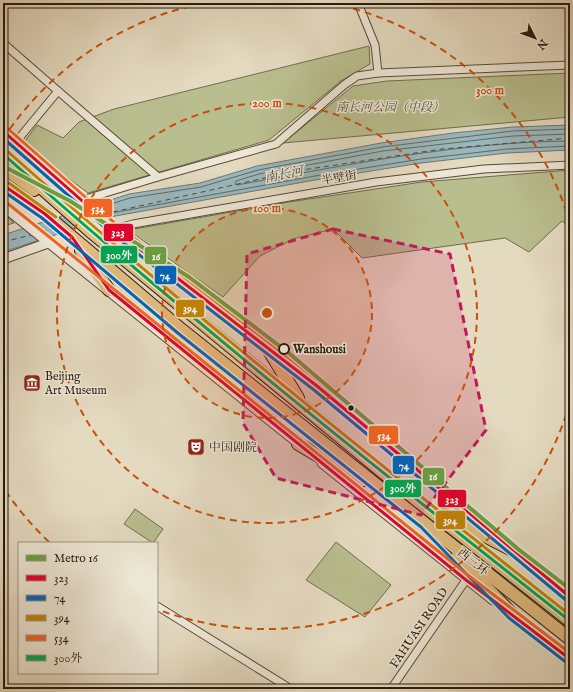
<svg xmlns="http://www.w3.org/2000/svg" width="573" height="692" viewBox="0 0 573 692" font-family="'IM FELL English','Noto Serif SC',serif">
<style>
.green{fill:#b9be8f;stroke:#716c4e}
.water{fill:#9ab8bd;stroke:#6d7877}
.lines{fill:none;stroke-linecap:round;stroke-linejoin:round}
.shore{stroke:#626866;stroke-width:1}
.ferry{stroke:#4b4943;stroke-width:1;stroke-dasharray:5 4;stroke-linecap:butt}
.minor-casing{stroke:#58493a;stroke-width:9}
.tertiary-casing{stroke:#58493a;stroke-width:11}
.trunk-casing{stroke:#29190e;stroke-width:14}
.minor{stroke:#ede7d6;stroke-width:7}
.tertiary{stroke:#ede7d6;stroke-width:9}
.trunk{stroke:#e2bd80;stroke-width:12}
.bus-1-casing{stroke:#ede7d6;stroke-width:6}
.bus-2-casing{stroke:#ede7d6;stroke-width:6}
.bus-3-casing{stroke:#ede7d6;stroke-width:6}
.bus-4-casing{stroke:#ede7d6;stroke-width:6}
.bus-5-casing{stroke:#ede7d6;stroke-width:6}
.bus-1{stroke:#e4002b;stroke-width:3}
.bus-2{stroke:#0065bd;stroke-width:3}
.bus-3{stroke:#c48304;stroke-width:3}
.bus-4{stroke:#f26522;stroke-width:3}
.bus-5{stroke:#00a651;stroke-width:3}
.metro-1-casing{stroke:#ede7d6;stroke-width:7}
.metro-1{stroke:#6aa140;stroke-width:4}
.marked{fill:#c2185b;fill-opacity:0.2;stroke:#c2185b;stroke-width:3;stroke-dasharray:8 5;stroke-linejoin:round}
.ring{fill:none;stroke:#cb4f0c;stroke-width:2;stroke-dasharray:7 5}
.stop-dot{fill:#ede7d6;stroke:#29190e;stroke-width:2}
.bus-dot{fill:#29190e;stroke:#ede7d6;stroke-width:1.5}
.labels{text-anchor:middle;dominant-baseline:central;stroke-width:3;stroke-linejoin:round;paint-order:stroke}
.park-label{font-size:12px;font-style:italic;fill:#544b35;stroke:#ede7d6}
.street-label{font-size:12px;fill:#29190e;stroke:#ede7d6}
.stop-label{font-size:12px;font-weight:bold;fill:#29190e;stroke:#ede7d6;text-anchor:start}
.poi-label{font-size:12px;fill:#29190e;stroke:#ede7d6;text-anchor:start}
.water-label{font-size:13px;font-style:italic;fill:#4b4943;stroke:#ede7d6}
.centre{fill:#cb4f0c;stroke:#ede7d6;stroke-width:2}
.ring-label{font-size:12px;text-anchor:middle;font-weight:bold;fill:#cb4f0c;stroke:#ede7d6;stroke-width:3;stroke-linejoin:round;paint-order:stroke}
.line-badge{stroke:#ede7d6;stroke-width:1.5}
.badge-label{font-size:11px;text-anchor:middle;font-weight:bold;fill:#fff}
</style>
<rect width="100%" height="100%" fill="#e4dac0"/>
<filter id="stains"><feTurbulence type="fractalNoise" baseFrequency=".005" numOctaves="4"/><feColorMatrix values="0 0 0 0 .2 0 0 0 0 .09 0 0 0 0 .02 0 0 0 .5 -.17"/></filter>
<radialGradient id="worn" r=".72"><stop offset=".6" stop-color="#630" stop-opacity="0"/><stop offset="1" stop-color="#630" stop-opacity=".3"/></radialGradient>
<g class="green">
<polygon points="369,46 370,64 341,81 269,140 88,193 61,173 25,141 37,125 63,138 79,122 114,109"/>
<polygon points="570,73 570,117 283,143 353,86 387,81"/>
<polygon points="570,170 570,226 562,221 529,252 505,238 362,258 333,229 293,239 260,256 223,297 128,230 289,202 422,182"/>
<polygon points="3,213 14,223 3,226"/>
<polygon points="135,509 163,529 153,543 124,524"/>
<polygon points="336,542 391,585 365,617 306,580"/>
</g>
<polygon class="water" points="570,125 570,150 507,153 421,163 315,180 110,217 3,252 3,235 129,194 200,183 257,166 381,143 453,133 513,127"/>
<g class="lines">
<g class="shore">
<path d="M570,134L513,136L383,151L259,174L236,181L235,183L237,185C346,165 459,142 570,141"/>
<polyline points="98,208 130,198 201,187 258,170 382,147 513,131 570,129"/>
<polyline points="106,214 315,176 421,159 507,149 570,146"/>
</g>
<g class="ferry">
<polyline points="104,214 296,171 442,149 570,138"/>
<polyline points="86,219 95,217"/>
<polyline points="42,232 53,229"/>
<polyline points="3,242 31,235"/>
</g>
<defs>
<g id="minor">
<polyline points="358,3 375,45 378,73"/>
<polyline points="3,43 58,91"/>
<polyline points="16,142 58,91 158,177 79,201"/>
<polyline points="158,177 276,144 344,85 357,76 378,73 570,65"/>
<polyline points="114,229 133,224 376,182 484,169 570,165"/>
<polyline points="157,606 291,689"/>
<polyline points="391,689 466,580"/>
</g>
<g id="tertiary">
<polyline points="3,131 114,229 317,386 570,597"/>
<polyline points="3,206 303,447"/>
<polyline points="3,259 48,243"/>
<polyline points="322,463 493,600"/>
<polyline points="508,611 570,659"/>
</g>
<g id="trunk">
<polyline points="3,154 90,231 419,502 570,621"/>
<polyline points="3,167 34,190"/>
<polyline points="3,185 45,214 182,330 570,639"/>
<polyline points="81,251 109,290"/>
<polyline points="265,344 298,398"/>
<polyline points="298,444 361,481"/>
<polyline points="444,515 514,551"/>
<polyline points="457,557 513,615"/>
</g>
</defs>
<use href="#minor" class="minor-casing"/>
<use href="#tertiary" class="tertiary-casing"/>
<use href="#trunk" class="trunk-casing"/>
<use href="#minor" class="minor"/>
<use href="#tertiary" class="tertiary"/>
<use href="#trunk" class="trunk"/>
<defs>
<g id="bus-1">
<polyline points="3,131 114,229 317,386 570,597"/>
<polyline points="3,185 45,214 72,237 109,290 466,580 570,659"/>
</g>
<g id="bus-2">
<polyline points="3,138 111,233 314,390 567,601"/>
<polyline points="3,191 42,218 179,334 421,527 509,618 567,663"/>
</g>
<g id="bus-3">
<path d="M6,150C189,312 379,464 570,615"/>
<polyline points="6,181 56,217"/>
</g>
<g id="bus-4">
<polyline points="6,127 117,225 320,382 570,590"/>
<polyline points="6,202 469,576 570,653"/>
</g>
<path id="bus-5" d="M3,154C186,316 378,470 570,621"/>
</defs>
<use href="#bus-1" class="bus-1-casing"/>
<use href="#bus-2" class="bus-2-casing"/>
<use href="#bus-3" class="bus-3-casing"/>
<use href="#bus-4" class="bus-4-casing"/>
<use href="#bus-5" class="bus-5-casing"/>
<use href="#bus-1" class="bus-1"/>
<use href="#bus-2" class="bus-2"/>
<use href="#bus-3" class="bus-3"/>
<use href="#bus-4" class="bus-4"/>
<use href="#bus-5" class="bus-5"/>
<defs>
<polyline id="metro-1" points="3,166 70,201 189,277 290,354 518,549 570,589"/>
</defs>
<use href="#metro-1" class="metro-1-casing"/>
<use href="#metro-1" class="metro-1"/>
</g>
<path class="marked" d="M333,229L450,254L486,430L421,515L276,478L243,423L247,254Z"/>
<circle cx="267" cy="313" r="105" fill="#cb4f0c" fill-opacity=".12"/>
<g class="ring">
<circle cx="267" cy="313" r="105"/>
<circle cx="267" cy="313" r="210"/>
<path d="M570 403A316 316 0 0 1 159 610M49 542A316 316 0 0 1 3 487M3 139A316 316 0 0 1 204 3M330 3A316 316 0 0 1 570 223"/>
</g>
<defs>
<symbol id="museum-square" viewBox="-11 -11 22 22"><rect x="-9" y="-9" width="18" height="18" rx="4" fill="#8f2418" stroke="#ede7d6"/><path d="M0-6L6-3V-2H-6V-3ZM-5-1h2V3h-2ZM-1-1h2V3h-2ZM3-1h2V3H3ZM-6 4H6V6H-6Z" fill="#fff"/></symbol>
<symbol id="theatre-square" viewBox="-11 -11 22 22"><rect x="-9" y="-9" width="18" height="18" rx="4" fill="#8f2418" stroke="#ede7d6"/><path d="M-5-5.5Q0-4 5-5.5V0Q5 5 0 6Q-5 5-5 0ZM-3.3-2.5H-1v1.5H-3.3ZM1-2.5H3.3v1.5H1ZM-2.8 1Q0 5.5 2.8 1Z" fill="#fff"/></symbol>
</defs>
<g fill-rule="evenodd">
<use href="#museum-square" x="22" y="373" width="20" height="20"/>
<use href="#theatre-square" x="186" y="437" width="20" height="20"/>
</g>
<circle class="stop-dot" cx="284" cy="349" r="5"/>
<circle class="bus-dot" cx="351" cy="408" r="3.5"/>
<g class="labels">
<g class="park-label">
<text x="390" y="107">南长河公园（中段）</text>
</g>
<g class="street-label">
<text transform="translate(339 178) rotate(-10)">半壁街</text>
<text transform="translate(473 562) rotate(38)">西三环</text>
<text transform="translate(419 628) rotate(-56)">FAHUASI ROAD</text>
</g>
<g class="stop-label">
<text x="293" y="349">Wanshousi</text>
</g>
<g class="poi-label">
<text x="45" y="376">Beijing<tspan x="45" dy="14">Art Museum</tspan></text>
<text x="209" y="447">中国剧院</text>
</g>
<g class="water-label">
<text transform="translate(284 175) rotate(-11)">南长河</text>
</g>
</g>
<circle cx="267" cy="313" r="6" class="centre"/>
<g class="ring-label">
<text x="490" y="94">300 m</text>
<text x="267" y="107">200 m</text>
<text x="267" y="212">100 m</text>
</g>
<g class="line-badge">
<rect x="83" y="198" width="30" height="20" rx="4" fill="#f26522"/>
<rect x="103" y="223" width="31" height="19" rx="4" fill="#e4002b"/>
<rect x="100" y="245" width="38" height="19" rx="4" fill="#00a651"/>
<rect x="144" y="246" width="23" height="19" rx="4" fill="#6aa140"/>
<rect x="154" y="265" width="23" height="20" rx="4" fill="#0065bd"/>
<rect x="175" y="299" width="30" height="19" rx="4" fill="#c48304"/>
<rect x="368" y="425" width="31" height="20" rx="4" fill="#f26522"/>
<rect x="392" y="455" width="23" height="20" rx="4" fill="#0065bd"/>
<rect x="422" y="467" width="23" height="19" rx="4" fill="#6aa140"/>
<rect x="384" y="479" width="38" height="19" rx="4" fill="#00a651"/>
<rect x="437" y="489" width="30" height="19" rx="4" fill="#e4002b"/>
<rect x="435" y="510" width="31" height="20" rx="4" fill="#c48304"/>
</g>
<g class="badge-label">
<text x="98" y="212">534</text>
<text x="118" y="236">323</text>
<text x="119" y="259">300外</text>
<text x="156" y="260">16</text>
<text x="165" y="279">74</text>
<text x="190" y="312">394</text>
<text x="384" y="439">534</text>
<text x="404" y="469">74</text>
<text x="433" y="480">16</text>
<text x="403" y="492">300外</text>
<text x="452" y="503">323</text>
<text x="450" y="524">394</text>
</g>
<rect width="573" height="692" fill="none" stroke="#e4dac0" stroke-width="16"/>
<rect x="4" y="4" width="565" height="684" fill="none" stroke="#29190e" stroke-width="2"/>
<rect x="8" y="8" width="557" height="676" fill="none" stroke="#29190e"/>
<rect x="18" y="542" width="140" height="132" fill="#ede7d6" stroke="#9f9586"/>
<rect x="26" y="555" width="20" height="6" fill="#6aa140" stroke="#9f9586"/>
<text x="54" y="562" font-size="12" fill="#29190e">Metro 16</text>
<rect x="26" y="575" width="20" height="6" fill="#e4002b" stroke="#9f9586"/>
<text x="54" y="582" font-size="12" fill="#29190e">323</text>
<rect x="26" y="595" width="20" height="6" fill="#0065bd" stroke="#9f9586"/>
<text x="54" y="602" font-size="12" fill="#29190e">74</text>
<rect x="26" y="615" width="20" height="6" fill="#c48304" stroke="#9f9586"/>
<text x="54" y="622" font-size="12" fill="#29190e">394</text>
<rect x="26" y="635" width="20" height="6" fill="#f26522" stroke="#9f9586"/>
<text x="54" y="642" font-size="12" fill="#29190e">534</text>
<rect x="26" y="655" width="20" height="6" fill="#00a651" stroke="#9f9586"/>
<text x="54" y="662" font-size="12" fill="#29190e">300外</text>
<g transform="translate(535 38) rotate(132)" stroke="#ede7d6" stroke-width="3" paint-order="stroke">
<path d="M0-3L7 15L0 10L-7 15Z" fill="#29190e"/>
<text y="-6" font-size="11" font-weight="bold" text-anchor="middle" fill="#29190e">N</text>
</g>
<rect width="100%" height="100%" filter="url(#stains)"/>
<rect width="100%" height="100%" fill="url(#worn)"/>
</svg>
